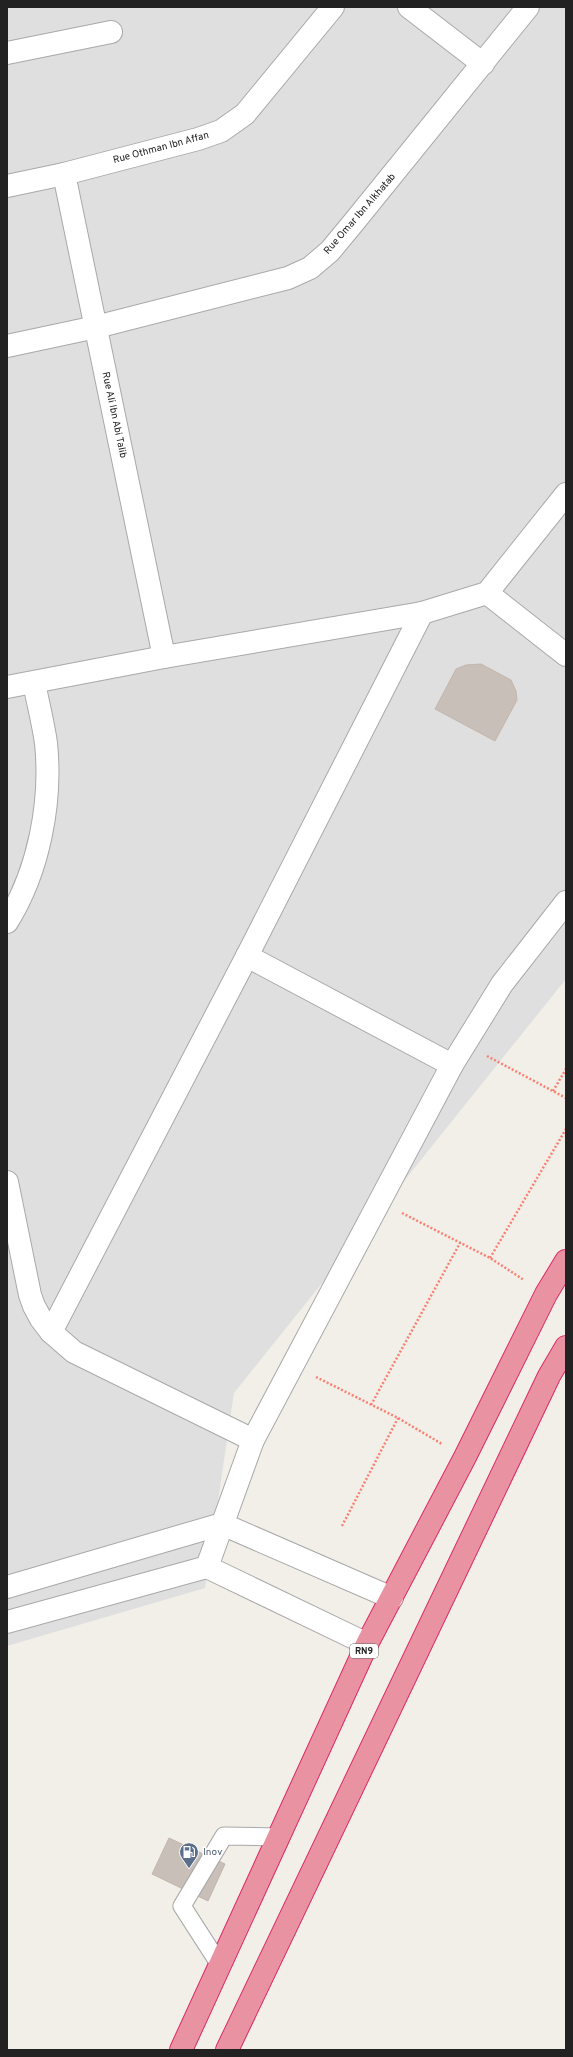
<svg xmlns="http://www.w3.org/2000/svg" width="573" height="2057" viewBox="0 0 573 2057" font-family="Overpass,sans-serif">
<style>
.residential{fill:#e0dfdf}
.building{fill:#c7bfb8;stroke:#c4b6ab}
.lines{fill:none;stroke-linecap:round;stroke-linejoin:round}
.lane-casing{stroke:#a9a9a9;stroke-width:19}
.street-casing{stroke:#a9a9a9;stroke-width:24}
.highway-casing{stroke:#dc2a67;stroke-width:24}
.path{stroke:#fa8072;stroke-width:2.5;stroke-dasharray:2 2;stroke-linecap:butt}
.lane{stroke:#fff;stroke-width:17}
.street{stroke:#fff;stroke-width:22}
.highway{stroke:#e892a2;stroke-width:22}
.labels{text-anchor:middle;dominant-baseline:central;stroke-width:3;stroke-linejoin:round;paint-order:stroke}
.shield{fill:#fff;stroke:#646464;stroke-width:1}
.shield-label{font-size:9px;font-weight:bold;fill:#222}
.street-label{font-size:10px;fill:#222;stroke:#fff}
.service-label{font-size:10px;fill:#4e5e75;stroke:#fff;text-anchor:start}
</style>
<rect width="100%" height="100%" fill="#f2efe9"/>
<polygon class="residential" points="7,7 566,7 566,979 234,1393 205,1588 7,1646"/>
<g class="building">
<polygon points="481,664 511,680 516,691 517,700 495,741 435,709 456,669 466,665"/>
<polygon points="169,1838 225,1864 208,1901 152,1874"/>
</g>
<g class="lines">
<defs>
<polyline id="lane" points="220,1965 182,1906 224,1836 279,1837"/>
<g id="street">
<polyline points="409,7 483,64"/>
<polyline points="7,53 111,32"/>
<polyline points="64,174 164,657"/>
<polyline points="7,186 64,174 198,139 221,131 245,114 333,7"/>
<polyline points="7,346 96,327 288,278 310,268 330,251 354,222 528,7"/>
<polyline points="487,593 566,655"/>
<polyline points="7,687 164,657 422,613 487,593 566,494"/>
<path d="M7,922C39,871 52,802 46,743C43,722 38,703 34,683"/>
<polyline points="247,956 452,1065"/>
<polyline points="7,1182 30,1295 34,1306 41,1319 51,1332 74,1352 253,1440"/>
<polyline points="51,1332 247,956 422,613"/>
<polyline points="207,1567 253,1440 452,1065 502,984 566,902"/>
<polyline points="7,1587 222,1524 392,1598"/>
<polyline points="7,1622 207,1567 367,1644"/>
</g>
<g id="highway">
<polyline points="181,2050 367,1644 465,1457 546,1294 566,1261"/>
<polyline points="227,2050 549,1376 566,1347"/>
</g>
</defs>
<use href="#lane" class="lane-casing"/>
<use href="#street" class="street-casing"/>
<use href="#highway" class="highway-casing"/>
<g class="path">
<polyline points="487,1056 566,1098"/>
<polyline points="553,1091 566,1069"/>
<polyline points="402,1213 490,1258 524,1280"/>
<polyline points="490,1258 566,1129"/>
<polyline points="316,1377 398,1418 442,1444"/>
<polyline points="371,1405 460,1243"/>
<polyline points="342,1526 398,1418"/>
</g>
<use href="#lane" class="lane"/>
<use href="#street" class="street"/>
<use href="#highway" class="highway"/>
</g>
<defs>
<symbol id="fuel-pin" viewBox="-11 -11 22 30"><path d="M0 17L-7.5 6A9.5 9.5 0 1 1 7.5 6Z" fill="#5c6f8a" stroke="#fff"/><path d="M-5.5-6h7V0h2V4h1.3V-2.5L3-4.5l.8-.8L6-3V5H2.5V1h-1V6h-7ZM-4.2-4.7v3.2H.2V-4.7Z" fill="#fff"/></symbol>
</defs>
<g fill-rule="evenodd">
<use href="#fuel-pin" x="178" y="1841" width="22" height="30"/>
</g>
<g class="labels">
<rect class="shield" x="350" y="1644" width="28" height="14" rx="3"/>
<g class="shield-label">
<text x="364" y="1651">RN9</text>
</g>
<g class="street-label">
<text transform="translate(161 148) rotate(-15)">Rue Othman Ibn Affan</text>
<text transform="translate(360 214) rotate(-49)">Rue Omar Ibn Alkhatab</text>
<text transform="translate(114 415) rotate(78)">Rue Ali Ibn Abi Talib</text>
</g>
<g class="service-label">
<text x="203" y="1852">Inov</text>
</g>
</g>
<rect width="573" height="2057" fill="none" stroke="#222222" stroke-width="16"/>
</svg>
